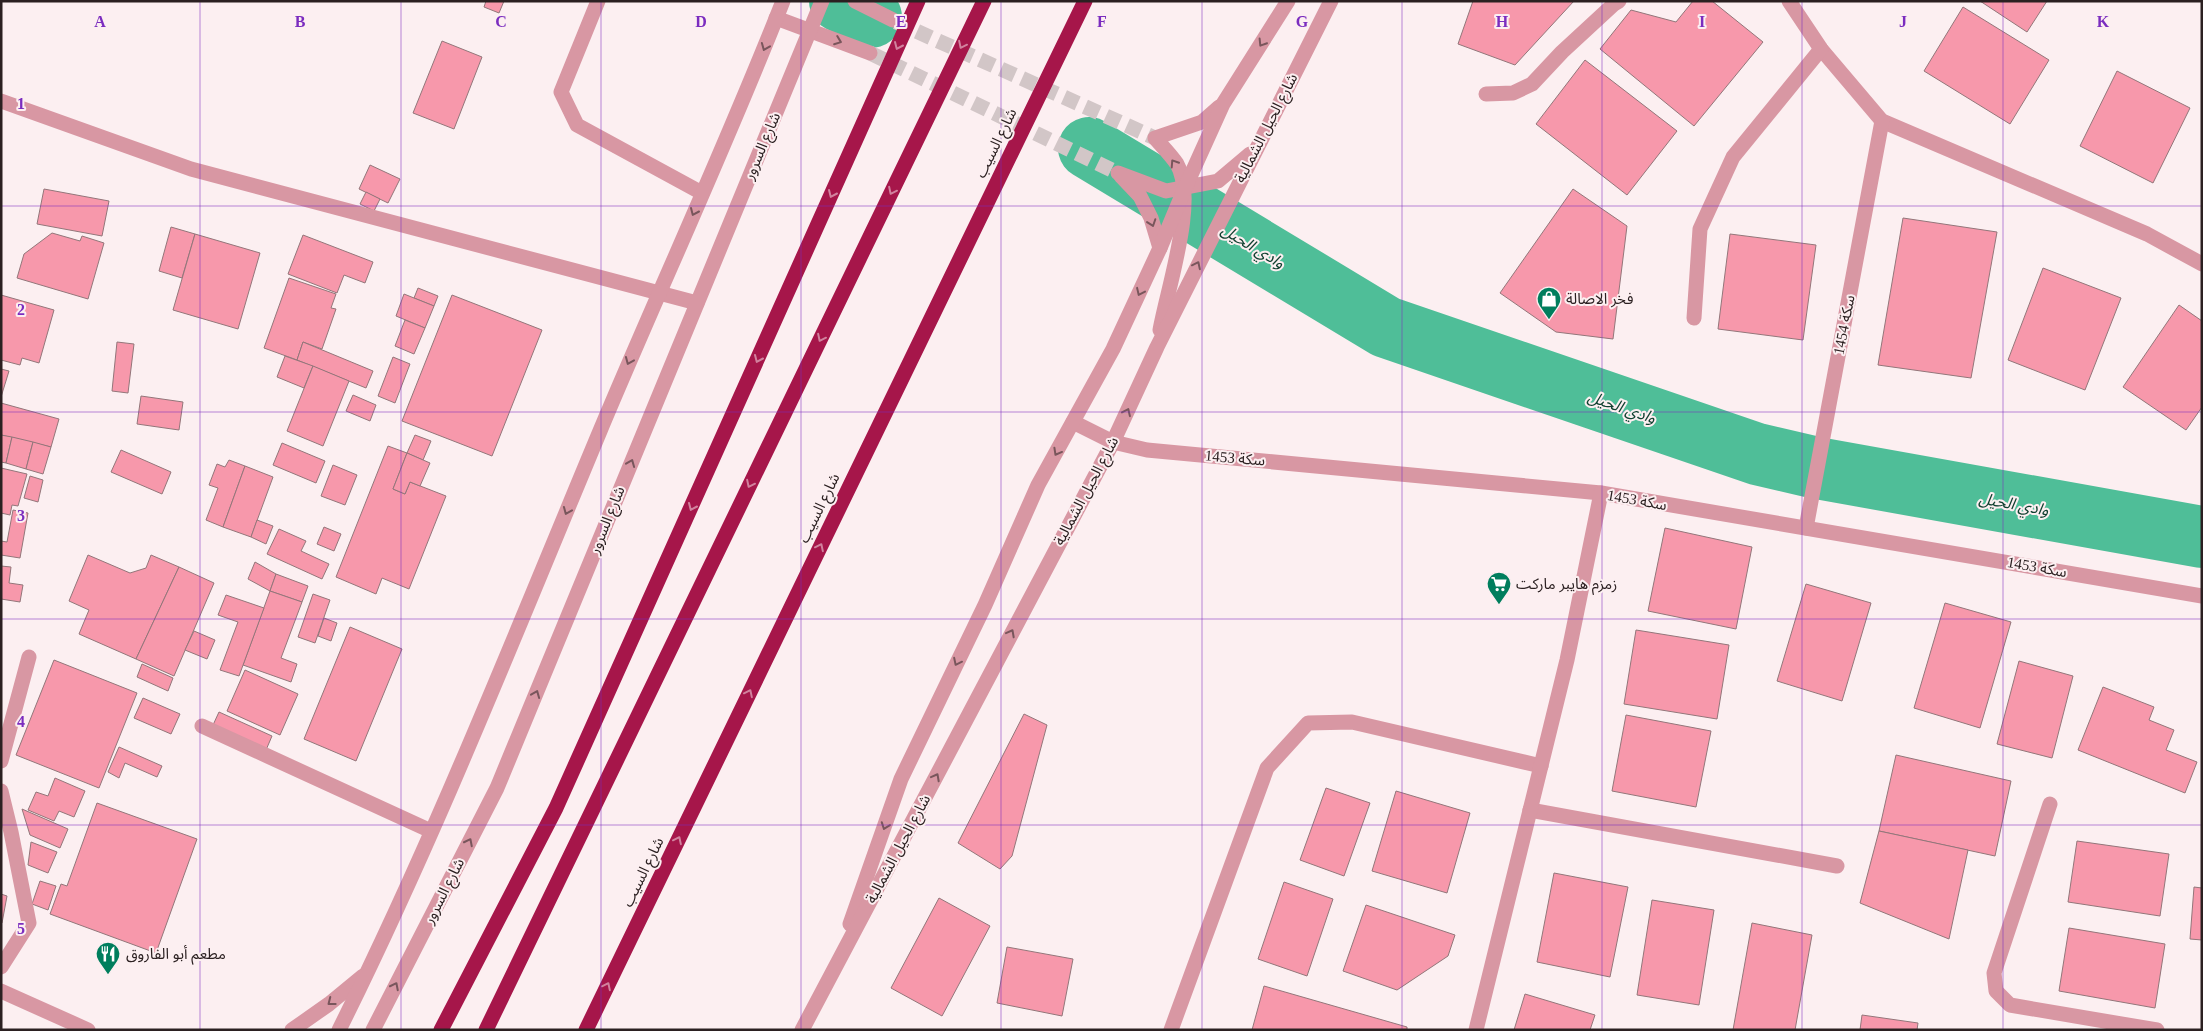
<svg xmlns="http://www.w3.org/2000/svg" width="2203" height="1031" viewBox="0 0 2203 1031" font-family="'Times New Roman','Noto Sans Arabic',serif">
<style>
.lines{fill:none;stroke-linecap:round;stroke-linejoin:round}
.river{stroke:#4fbe98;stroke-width:62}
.building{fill:#f798ab;stroke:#93767a}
.minor-tunnel{stroke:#d2c6c7;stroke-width:15;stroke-dasharray:15 8;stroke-linecap:butt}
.minor{stroke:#d897a3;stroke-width:15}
.highway{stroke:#a6164a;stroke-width:15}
.oneway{stroke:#79565c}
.oneway2{stroke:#d1829e}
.grid{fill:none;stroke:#7b2cbf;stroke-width:1;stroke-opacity:0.55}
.labels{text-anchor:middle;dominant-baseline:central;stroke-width:4;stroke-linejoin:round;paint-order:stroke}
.street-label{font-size:15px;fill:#2b2021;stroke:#fceff1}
.poi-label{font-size:15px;fill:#2b2021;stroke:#fceff1;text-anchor:start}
.water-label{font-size:16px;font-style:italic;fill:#104030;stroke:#fceff1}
.grid-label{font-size:16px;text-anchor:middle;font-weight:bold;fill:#7b2cbf;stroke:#fceff1;stroke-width:4;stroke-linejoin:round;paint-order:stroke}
</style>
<rect width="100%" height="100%" fill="#fceff1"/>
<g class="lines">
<g class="river">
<polyline points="840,1 871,17"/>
<polyline points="1089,148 1386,327 1757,454 1817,468 2202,537"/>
</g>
</g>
<g class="building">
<polygon points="486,1 504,1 499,13 484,7"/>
<polygon points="1473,1 1574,1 1515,65 1458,44"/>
<polygon points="1693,1 1712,1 1763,42 1694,126 1600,49 1631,10 1676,22"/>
<polygon points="1980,1 2047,1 2027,32"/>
<polygon points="1963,7 2049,60 2010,124 1924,71"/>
<polygon points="442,41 482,57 454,129 413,113"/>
<polygon points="1585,60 1677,131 1627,195 1536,124"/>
<polygon points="2117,71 2190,108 2153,183 2080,146"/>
<polygon points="370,165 400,179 388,203 359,189"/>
<polygon points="44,189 109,201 102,236 37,224"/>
<polygon points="1573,189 1627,226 1613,339 1556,332 1500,293"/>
<polygon points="366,192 380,199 374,211 360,204"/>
<polygon points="1903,218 1997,232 1971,378 1878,365"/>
<polygon points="171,227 195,234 182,278 159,271"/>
<polygon points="52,233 80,241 82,236 104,243 88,299 17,278 24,254"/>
<polygon points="195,234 260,253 238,329 173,310"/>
<polygon points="1730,234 1816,245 1803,340 1718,329"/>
<polygon points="303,235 373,262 365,283 344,275 337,293 288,274"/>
<polygon points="2043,268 2121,298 2085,390 2008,360"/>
<polygon points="289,278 336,294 331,308 336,309 322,349 303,342 297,360 264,348"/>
<polygon points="418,288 438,296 434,306 414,298"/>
<polygon points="404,294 434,306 425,328 396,316"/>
<polygon points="1,295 54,310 39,363 22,358 20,365 1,360"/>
<polygon points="452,295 542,330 492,456 402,421"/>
<polygon points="2179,305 2202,321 2202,407 2186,430 2123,387"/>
<polygon points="405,320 425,328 414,354 395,346"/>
<polygon points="117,342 134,344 128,393 112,391"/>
<polygon points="303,342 373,371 366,388 297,360"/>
<polygon points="285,356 313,366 304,388 277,377"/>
<polygon points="393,357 410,364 395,403 378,396"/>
<polygon points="313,366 349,381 323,446 287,431"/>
<polygon points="1,369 9,371 1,397"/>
<polygon points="353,395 376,405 370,421 346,411"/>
<polygon points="141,396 183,402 179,430 137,424"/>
<polygon points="1,403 59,419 51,447 1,435"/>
<polygon points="1,435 12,437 6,463 1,462"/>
<polygon points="415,435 431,441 423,460 407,453"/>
<polygon points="12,437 33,442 26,469 6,463"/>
<polygon points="33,442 51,447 43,474 26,469"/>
<polygon points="282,443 325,461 316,483 273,465"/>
<polygon points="388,446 407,453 393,489 405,494 410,482 446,496 409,589 382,578 376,594 336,577"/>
<polygon points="121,450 171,472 162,494 111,472"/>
<polygon points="407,453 430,463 420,486 410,482 405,494 393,489"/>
<polygon points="229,460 245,466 223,527 206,520 218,488 209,485 217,464 225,467"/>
<polygon points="333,465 357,475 345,505 321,496"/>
<polygon points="245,466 273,477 251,537 223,527"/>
<polygon points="1,468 27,474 18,506 12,505 10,515 1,513"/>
<polygon points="30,476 43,480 38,502 24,498"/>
<polygon points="13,510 28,513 20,558 1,555 1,541 7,542"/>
<polygon points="257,520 273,526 266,544 251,537"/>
<polygon points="324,527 341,534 334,551 317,544"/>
<polygon points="1665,528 1752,547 1736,629 1648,611"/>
<polygon points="279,529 306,541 301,551 329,564 322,579 267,554"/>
<polygon points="88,555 130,573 146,568 151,555 179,567 136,659 79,634 89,610 69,601"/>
<polygon points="255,562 276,574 270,591 248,579"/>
<polygon points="1,566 11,567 9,583 23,585 20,602 1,599"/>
<polygon points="179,567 214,583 174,676 136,659"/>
<polygon points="276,574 308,586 302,602 270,591"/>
<polygon points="1806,584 1871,603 1842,701 1777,681"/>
<polygon points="270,591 302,602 281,658 297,664 291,682 243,665"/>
<polygon points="313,594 330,600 315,643 298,637"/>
<polygon points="226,595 264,608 239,676 220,670 238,622 218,615"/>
<polygon points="1945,603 2011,622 1980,728 1914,708"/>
<polygon points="324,618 337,623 331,641 318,636"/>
<polygon points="350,627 402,649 356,761 304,739"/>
<polygon points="1636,630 1729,645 1717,719 1624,704"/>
<polygon points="194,631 215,640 207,659 185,650"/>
<polygon points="54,660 137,693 99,788 16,755"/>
<polygon points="2019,661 2073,676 2052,758 1997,744"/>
<polygon points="142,664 173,678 168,691 137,677"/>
<polygon points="245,670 298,694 280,735 227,711"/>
<polygon points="2103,687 2154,707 2149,720 2174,730 2166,750 2197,762 2185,793 2078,750"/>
<polygon points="143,698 180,714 171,734 134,718"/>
<polygon points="219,712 272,736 266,750 213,725"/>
<polygon points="1024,714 1047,725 1012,856 1000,869 958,843"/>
<polygon points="1626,715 1711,731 1696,807 1612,791"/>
<polygon points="119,747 162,766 157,777 125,763 119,778 108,772"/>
<polygon points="1896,755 2011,781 1995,856 1879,831"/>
<polygon points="55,778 85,791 74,817 59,811 54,821 28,810 36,792 48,796"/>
<polygon points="1326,788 1370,803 1344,876 1300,860"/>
<polygon points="1396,791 1470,813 1447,893 1372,871"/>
<polygon points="97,803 197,839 156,953 50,914 61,884 67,886"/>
<polygon points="22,809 68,829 60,848 30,835"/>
<polygon points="1879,831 1968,850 1949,939 1860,903"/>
<polygon points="2077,841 2169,854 2160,916 2068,902"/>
<polygon points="31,842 57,852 48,873 28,865"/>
<polygon points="1554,873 1628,887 1610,977 1537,962"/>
<polygon points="40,881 56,886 48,910 32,904"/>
<polygon points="1284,882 1333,899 1307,976 1258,959"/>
<polygon points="2194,887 2202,888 2202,940 2190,939"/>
<polygon points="1,894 7,896 2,923 1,923"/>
<polygon points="939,898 990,926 942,1016 891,988"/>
<polygon points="1652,900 1714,910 1699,1005 1637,995"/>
<polygon points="1366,905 1455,935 1448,956 1397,990 1343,971"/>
<polygon points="1752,923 1812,935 1795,1030 1733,1030"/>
<polygon points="2069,928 2165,944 2155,1008 2059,991"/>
<polygon points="1007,947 1073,959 1062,1016 997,1003"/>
<polygon points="1264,986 1407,1027 1407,1030 1252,1030"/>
<polygon points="1525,994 1595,1015 1590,1030 1514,1030"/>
<polygon points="1862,1015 1918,1023 1917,1030 1860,1030"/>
</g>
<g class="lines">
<g class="minor-tunnel">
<polyline points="896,22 1155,138"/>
<polyline points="870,53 1118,173"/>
</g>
<g class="minor">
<polyline points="598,1 561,92 577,125 702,193"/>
<polyline points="855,1 893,20"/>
<polyline points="1789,1 1821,49 1882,121 2147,234 2202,264"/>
<polyline points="776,18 870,53"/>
<polyline points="1486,94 1513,93 1532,84 1562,52 1614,4 1619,1"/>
<polyline points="1,101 191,169 697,303"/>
<polyline points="1118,173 1166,191 1218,181 1250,154"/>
<polyline points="1121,176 1140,196 1151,218 1160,248"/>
<polyline points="1694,318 1700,229 1733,157 1821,49"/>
<path d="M1160,330C1167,290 1198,199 1177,164C1171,155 1162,146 1155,138L1202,122L1219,107"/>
<polyline points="1073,422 1113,442 1147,450 1601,493 2202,596"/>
<polyline points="1806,528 1882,121"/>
<polyline points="202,726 431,831"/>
<polyline points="1,761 29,657"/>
<polyline points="1,791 11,832 29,923 1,967"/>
<polyline points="2050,804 1994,973 1996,991 2010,1005 2157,1030"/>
<polyline points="1530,810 1837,866"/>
<polyline points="850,924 901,779 985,605 1038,485 1113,349 1160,248 1185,188 1223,104 1288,1"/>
<polyline points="1,991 88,1030"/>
<polyline points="292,1030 329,1004 363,976"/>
<path d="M339,1030C436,835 516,632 600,431C660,288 726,146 783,1"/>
<polyline points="373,1030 497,788 822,1"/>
<polyline points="802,1030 1113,442 1157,347 1331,1"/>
<polyline points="1171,1030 1267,768 1308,723 1352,722 1541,766"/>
<polyline points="1476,1030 1567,660 1601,493"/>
</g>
<g class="highway">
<polyline points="441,1030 556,808 918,1"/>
<polyline points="486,1030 984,1"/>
<polyline points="586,1030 1085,1"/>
</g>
</g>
<defs><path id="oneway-chevron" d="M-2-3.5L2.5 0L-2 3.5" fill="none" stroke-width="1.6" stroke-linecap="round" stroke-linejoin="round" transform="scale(1.25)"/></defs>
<g class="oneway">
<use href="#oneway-chevron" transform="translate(838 41) rotate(21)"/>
<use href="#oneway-chevron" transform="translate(1262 43) rotate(122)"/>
<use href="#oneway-chevron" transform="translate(765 47) rotate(112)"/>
<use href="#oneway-chevron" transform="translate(1174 163) rotate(-123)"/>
<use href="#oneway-chevron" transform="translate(694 212) rotate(114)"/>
<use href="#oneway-chevron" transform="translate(1152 223) rotate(71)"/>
<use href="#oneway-chevron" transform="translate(1197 265) rotate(-64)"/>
<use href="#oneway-chevron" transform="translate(1140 292) rotate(115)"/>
<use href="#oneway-chevron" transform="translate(629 361) rotate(113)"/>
<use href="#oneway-chevron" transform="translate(1127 412) rotate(-65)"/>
<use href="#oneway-chevron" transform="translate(1057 452) rotate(119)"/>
<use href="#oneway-chevron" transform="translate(631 463) rotate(-68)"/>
<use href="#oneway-chevron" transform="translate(567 511) rotate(113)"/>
<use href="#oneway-chevron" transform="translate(1011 633) rotate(-62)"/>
<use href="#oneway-chevron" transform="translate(957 662) rotate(116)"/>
<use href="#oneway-chevron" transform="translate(536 694) rotate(-68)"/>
<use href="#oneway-chevron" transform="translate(936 777) rotate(-62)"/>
<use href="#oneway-chevron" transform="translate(885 826) rotate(110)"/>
<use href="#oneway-chevron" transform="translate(469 842) rotate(-63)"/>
<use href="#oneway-chevron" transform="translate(395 986) rotate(-63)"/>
<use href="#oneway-chevron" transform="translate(331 1002) rotate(142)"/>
</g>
<g class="oneway2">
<use href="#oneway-chevron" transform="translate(962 45) rotate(116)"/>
<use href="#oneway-chevron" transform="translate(898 46) rotate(114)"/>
<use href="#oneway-chevron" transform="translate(892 191) rotate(116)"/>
<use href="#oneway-chevron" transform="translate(832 194) rotate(114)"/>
<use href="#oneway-chevron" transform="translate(821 338) rotate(116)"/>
<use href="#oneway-chevron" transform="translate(758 359) rotate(114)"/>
<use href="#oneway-chevron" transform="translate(750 484) rotate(116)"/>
<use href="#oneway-chevron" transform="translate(692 507) rotate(114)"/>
<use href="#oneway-chevron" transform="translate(820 547) rotate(-64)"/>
<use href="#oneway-chevron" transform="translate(749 693) rotate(-64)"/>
<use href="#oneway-chevron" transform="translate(678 840) rotate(-64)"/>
<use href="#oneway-chevron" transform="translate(607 986) rotate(-64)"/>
</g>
<path class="grid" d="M200,1V1030M401,1V1030M601,1V1030M801,1V1030M1001,1V1030M1202,1V1030M1402,1V1030M1602,1V1030M1802,1V1030M2003,1V1030M1,206H2202M1,412H2202M1,619H2202M1,825H2202"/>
<defs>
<symbol id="shop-pin" viewBox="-11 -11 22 30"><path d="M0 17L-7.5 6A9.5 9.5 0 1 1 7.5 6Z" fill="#007e5d" stroke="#fceff1"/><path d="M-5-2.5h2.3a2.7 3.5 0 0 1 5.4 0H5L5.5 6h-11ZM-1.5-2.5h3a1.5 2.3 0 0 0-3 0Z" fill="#fff"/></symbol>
<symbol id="supermarket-pin" viewBox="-11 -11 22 30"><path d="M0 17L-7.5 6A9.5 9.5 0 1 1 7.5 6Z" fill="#007e5d" stroke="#fceff1"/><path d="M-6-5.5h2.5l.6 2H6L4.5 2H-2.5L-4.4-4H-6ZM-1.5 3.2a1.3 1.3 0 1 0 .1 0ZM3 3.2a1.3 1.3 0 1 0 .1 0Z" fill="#fff"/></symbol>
<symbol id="restaurant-pin" viewBox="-11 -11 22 30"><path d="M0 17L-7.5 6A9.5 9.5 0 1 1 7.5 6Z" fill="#007e5d" stroke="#fceff1"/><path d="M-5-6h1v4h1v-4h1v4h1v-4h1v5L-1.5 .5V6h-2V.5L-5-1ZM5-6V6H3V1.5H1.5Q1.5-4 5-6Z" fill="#fff"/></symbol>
</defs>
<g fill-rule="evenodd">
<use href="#shop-pin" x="1535" y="285" width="28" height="38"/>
<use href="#supermarket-pin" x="1485" y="570" width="28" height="38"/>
<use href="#restaurant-pin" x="94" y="940" width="28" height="38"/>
</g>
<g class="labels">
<g class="street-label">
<text transform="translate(1266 128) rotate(-63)">شارع الحيل الشمالية</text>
<text transform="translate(996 143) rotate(-64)">شارع السيب</text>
<text transform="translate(762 146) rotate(-67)">شارع السرور</text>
<text transform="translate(1844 325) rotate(-79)">سكة 1454</text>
<text transform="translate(1235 458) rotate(5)">سكة 1453</text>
<text transform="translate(1086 491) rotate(-62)">شارع الحيل الشمالية</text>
<text transform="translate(1637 500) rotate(10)">سكة 1453</text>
<text transform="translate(819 508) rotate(-64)">شارع السيب</text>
<text transform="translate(607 520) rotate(-68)">شارع السرور</text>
<text transform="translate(2037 567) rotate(10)">سكة 1453</text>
<text transform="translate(898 849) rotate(-62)">شارع الحيل الشمالية</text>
<text transform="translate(643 872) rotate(-64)">شارع السيب</text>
<text transform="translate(444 891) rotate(-63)">شارع السرور</text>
</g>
<g class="poi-label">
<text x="1566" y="299">فخر الاصالة</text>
<text x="1516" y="584">زمزم هايبر ماركت</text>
<text x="126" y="954">مطعم أبو الفاروق</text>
</g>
<g class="water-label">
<text transform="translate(1253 246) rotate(31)">وادي الحيل</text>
<text transform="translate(1622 407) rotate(19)">وادي الحيل</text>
<text transform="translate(2014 504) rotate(10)">وادي الحيل</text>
</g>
</g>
<g class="grid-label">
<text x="100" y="27">A</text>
<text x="300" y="27">B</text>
<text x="501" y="27">C</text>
<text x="701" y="27">D</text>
<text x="901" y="27">E</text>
<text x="1102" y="27">F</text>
<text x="1302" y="27">G</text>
<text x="1502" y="27">H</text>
<text x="1702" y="27">I</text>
<text x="1903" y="27">J</text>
<text x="2103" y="27">K</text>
<text x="21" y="109">1</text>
<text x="21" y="315">2</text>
<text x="21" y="521">3</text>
<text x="21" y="727">4</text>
<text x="21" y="934">5</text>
</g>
<rect width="2203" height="1031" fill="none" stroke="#2b2021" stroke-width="5"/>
</svg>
